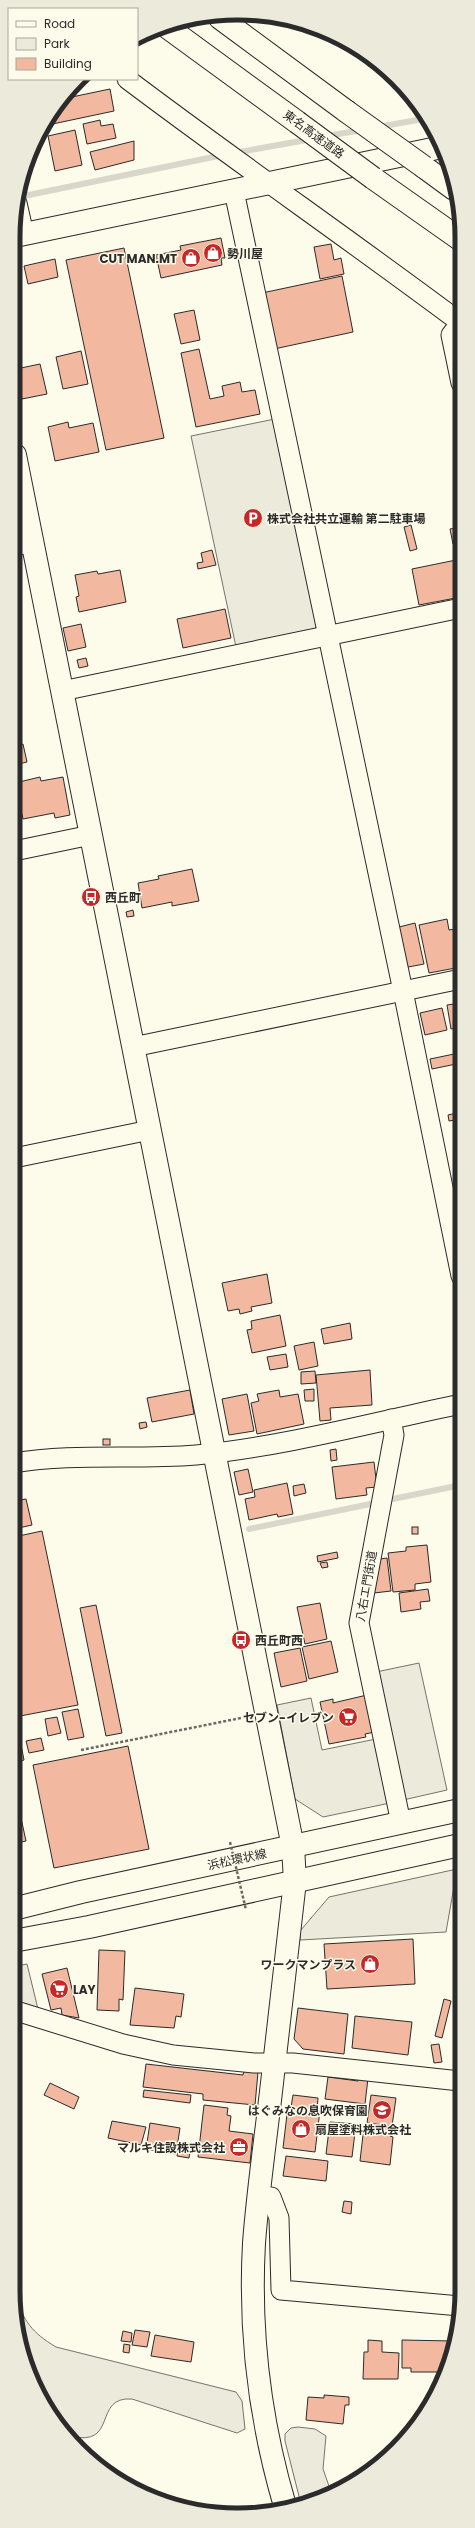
<svg xmlns="http://www.w3.org/2000/svg" width="475" height="2528" viewBox="0 0 475 2528" font-family="Poppins,'Noto Sans JP',sans-serif">
<style>
.green{fill:#ecebdb;stroke:#74746e}
.parking{fill:#eceadb;stroke:#74746e}
.lines{fill:none;stroke-linecap:round;stroke-linejoin:round}
.stream{stroke:#d8d7c9;stroke-width:6}
.building{fill:#f2b8a0;stroke:#2b2b2b}
.minor-casing{stroke:#2b2b2b;stroke-width:21}
.tertiary-casing{stroke:#2b2b2b;stroke-width:24}
.primary-casing{stroke:#2b2b2b;stroke-width:24}
.motorway-casing{stroke:#2b2b2b;stroke-width:24}
.path{stroke:#6a6964;stroke-width:2.5;stroke-dasharray:3 2;stroke-linecap:butt}
.minor{stroke:#fdfbea;stroke-width:19}
.tertiary{stroke:#fdfbea;stroke-width:22}
.primary{stroke:#fdfbea;stroke-width:22}
.motorway{stroke:#fdfbea;stroke-width:22}
.motorway-bridge-casing{stroke:#2b2b2b;stroke-width:24;stroke-linecap:butt}
.path-bridge{stroke:#6a6964;stroke-width:2.5;stroke-dasharray:3 2;stroke-linecap:butt}
.motorway-bridge{stroke:#fdfbea;stroke-width:22}
.labels{text-anchor:middle;dominant-baseline:central;stroke-width:3;stroke-linejoin:round;paint-order:stroke}
.street-label{font-size:12px;fill:#2b2b2b;stroke:#fdfbea}
.poi-label{font-size:12px;font-weight:bold;fill:#2b2b2b;stroke:#fdfbea;text-anchor:start}
.rim{fill:none;stroke:#2b2b2b;stroke-width:5}
</style>
<rect width="100%" height="100%" fill="#fdfbea"/>
<g class="green">
<path d="M14,2295C25,2322 31,2332 56,2347L236,2392L242,2401L245,2429L237,2433L132,2399C92,2396 119,2448 70,2436L30,2376Z"/>
<polygon points="298,2427 315,2429 326,2436 323,2469 330,2489 330,2491 309,2503 301,2504 285,2441 285,2434 291,2428"/>
</g>
<g class="parking">
<polygon points="275,419 319,623 313,631 236,647 191,436"/>
<polygon points="461,1190 461,1245 450,1192"/>
<polygon points="419,1663 447,1790 403,1800 376,1672"/>
<polygon points="311,1698 322,1750 376,1739 390,1803 323,1817 295,1799 277,1705"/>
<polygon points="457,1869 446,1932 300,1940 300,1931 329,1897"/>
<polygon points="27,1964 38,2009 13,2001 13,1967"/>
</g>
<g class="lines">
<g class="stream">
<polyline points="378,127 423,119"/>
<polyline points="326,136 363,130"/>
<polyline points="234,153 312,139"/>
<polyline points="19,197 223,155"/>
<polyline points="388,1500 461,1485"/>
<polyline points="249,1529 375,1503"/>
</g>
</g>
<g class="building">
<polygon points="110,89 114,111 43,126 67,98"/>
<polygon points="100,120 101,126 113,124 116,138 87,144 83,124"/>
<polygon points="75,130 82,165 55,171 48,136"/>
<polygon points="134,141 134,160 95,170 90,152"/>
<polygon points="221,238 225,258 221,258 222,265 161,278 156,255 181,250 180,246"/>
<polygon points="331,244 334,260 341,258 344,274 320,279 314,247"/>
<polygon points="124,248 164,438 106,450 66,260"/>
<polygon points="55,259 58,277 28,284 24,266"/>
<polygon points="342,276 353,332 274,349 262,293"/>
<polygon points="194,310 200,340 181,344 174,314"/>
<polygon points="199,349 210,399 224,396 222,386 240,382 242,392 255,390 260,414 196,427 181,353"/>
<polygon points="81,351 88,384 63,389 56,357"/>
<polygon points="40,364 47,394 22,399 16,369"/>
<polygon points="68,422 69,428 93,423 99,452 55,461 48,427"/>
<polygon points="411,525 417,549 410,551 404,527"/>
<polygon points="461,527 461,543 453,544 450,529"/>
<polygon points="212,550 216,565 198,569 197,563 203,562 201,553"/>
<polygon points="461,559 461,597 419,605 412,569"/>
<polygon points="120,570 126,602 79,612 76,597 79,596 75,575 97,571 98,574"/>
<polygon points="225,609 231,638 183,648 177,619"/>
<polygon points="81,624 86,647 68,651 63,628"/>
<polygon points="86,658 88,666 79,668 77,660"/>
<polygon points="23,744 27,762 14,765 14,746"/>
<polygon points="40,777 41,781 63,777 70,815 55,818 54,813 23,819 15,783"/>
<polygon points="192,869 199,901 172,906 172,902 142,908 138,883 159,879 158,876"/>
<polygon points="133,910 134,916 127,917 126,912"/>
<polygon points="447,919 449,930 461,928 461,967 429,973 419,925"/>
<polygon points="415,923 424,964 403,968 395,928"/>
<polygon points="461,1003 461,1027 451,1029 447,1005"/>
<polygon points="442,1008 447,1030 425,1035 420,1013"/>
<polygon points="459,1053 461,1063 432,1069 430,1059"/>
<polygon points="461,1112 461,1119 449,1121 448,1115"/>
<polygon points="461,1120 461,1133 460,1134 457,1121"/>
<polygon points="267,1274 272,1303 251,1307 252,1311 240,1314 239,1309 228,1311 222,1283"/>
<polygon points="280,1315 286,1346 252,1353 247,1330 252,1329 251,1321"/>
<polygon points="350,1323 352,1339 324,1344 321,1329"/>
<polygon points="314,1342 318,1366 299,1370 294,1346"/>
<polygon points="286,1354 288,1367 270,1370 267,1357"/>
<polygon points="370,1370 372,1405 330,1408 331,1420 320,1421 316,1375"/>
<polygon points="315,1371 316,1383 301,1384 301,1372"/>
<polygon points="314,1389 314,1401 305,1401 304,1390"/>
<polygon points="190,1390 194,1414 152,1422 147,1398"/>
<polygon points="279,1390 280,1397 298,1394 304,1424 257,1434 251,1403 259,1401 257,1394"/>
<polygon points="247,1394 254,1431 229,1435 222,1399"/>
<polygon points="146,1422 147,1427 140,1429 139,1423"/>
<rect x="103" y="1439" width="7" height="6"/>
<polygon points="336,1449 337,1460 331,1461 330,1450"/>
<polygon points="374,1462 377,1487 366,1488 367,1495 336,1499 332,1467"/>
<polygon points="248,1469 253,1492 239,1495 234,1472"/>
<polygon points="287,1483 293,1514 278,1517 277,1514 249,1520 245,1499 255,1497 254,1490"/>
<polygon points="304,1484 306,1493 294,1496 293,1486"/>
<polygon points="26,1499 32,1525 14,1529 14,1501"/>
<rect x="412" y="1527" width="6" height="7"/>
<polygon points="42,1531 78,1705 20,1716 14,1685 14,1537"/>
<polygon points="427,1545 431,1582 415,1584 415,1590 393,1592 388,1553 406,1551 406,1547"/>
<polygon points="337,1552 338,1558 318,1562 317,1556"/>
<polygon points="387,1558 391,1591 374,1593 380,1559"/>
<polygon points="327,1562 328,1567 322,1568 320,1563"/>
<polygon points="428,1589 430,1601 420,1602 421,1609 401,1612 399,1593"/>
<polygon points="320,1603 327,1639 305,1644 297,1607"/>
<polygon points="96,1605 122,1733 106,1736 80,1608"/>
<polygon points="331,1641 338,1672 309,1679 302,1647"/>
<polygon points="300,1648 307,1681 281,1687 274,1653"/>
<polygon points="367,1695 375,1732 365,1734 366,1737 329,1744 320,1702 333,1699 333,1703"/>
<polygon points="14,1708 24,1760 13,1763"/>
<polygon points="78,1709 84,1737 68,1740 62,1712"/>
<polygon points="57,1717 61,1733 48,1736 45,1719"/>
<polygon points="41,1738 44,1750 29,1753 26,1741"/>
<polygon points="128,1746 149,1849 54,1868 33,1765"/>
<polygon points="13,1781 26,1841 13,1844"/>
<polygon points="413,1939 415,1984 327,1989 324,1944"/>
<polygon points="99,1950 125,1951 123,2000 119,1999 119,2011 97,2010"/>
<polygon points="67,1968 79,2018 62,2015 61,2008 51,2010 42,1974"/>
<polygon points="135,1988 184,1994 181,2017 176,2016 174,2028 130,2025"/>
<polygon points="444,1999 451,2001 442,2038 435,2036"/>
<polygon points="298,2008 348,2014 344,2054 303,2049 294,2039"/>
<polygon points="355,2016 412,2022 408,2055 352,2048"/>
<polygon points="439,2044 442,2062 434,2063 431,2045"/>
<polygon points="146,2064 243,2075 244,2070 258,2072 255,2105 203,2100 203,2094 143,2087"/>
<polygon points="328,2077 358,2081 358,2077 368,2078 365,2104 325,2099"/>
<polygon points="50,2083 79,2097 74,2109 44,2095"/>
<polygon points="144,2090 191,2095 190,2103 143,2097"/>
<polygon points="293,2095 318,2098 317,2110 320,2110 315,2152 283,2148 288,2106 291,2107"/>
<polygon points="371,2095 396,2098 392,2126 367,2123"/>
<polygon points="204,2105 228,2108 227,2115 231,2116 229,2131 253,2134 250,2163 198,2157"/>
<polygon points="112,2121 146,2127 141,2145 108,2138"/>
<polygon points="330,2122 356,2124 352,2157 326,2154"/>
<polygon points="150,2123 180,2128 176,2154 146,2149"/>
<polygon points="364,2126 391,2129 390,2136 393,2137 390,2165 360,2161"/>
<polygon points="178,2149 190,2150 189,2158 177,2156"/>
<polygon points="286,2156 328,2161 326,2181 283,2176"/>
<polygon points="344,2201 352,2202 351,2214 342,2212"/>
<polygon points="135,2330 150,2332 147,2347 132,2345"/>
<polygon points="123,2331 132,2333 131,2342 121,2341"/>
<polygon points="155,2335 194,2342 191,2362 151,2356"/>
<polygon points="368,2340 382,2341 382,2352 399,2353 398,2379 363,2379 364,2352 368,2352"/>
<polygon points="402,2340 453,2341 441,2377 441,2372 411,2372 411,2368 402,2368"/>
<polygon points="124,2344 130,2345 129,2353 123,2352"/>
<polygon points="324,2395 349,2397 349,2405 345,2405 343,2424 306,2420 308,2397 324,2398"/>
</g>
<g class="lines">
<defs>
<g id="minor">
<path d="M127,79C237,162 350,240 461,323"/>
<polyline points="234,191 403,991 461,1276"/>
<polyline points="17,203 24,234"/>
<polyline points="461,322 451,335 461,383"/>
<polyline points="15,546 32,542"/>
<polyline points="62,691 461,608"/>
<polyline points="14,851 91,835"/>
<polyline points="133,1047 461,979"/>
<polyline points="14,1158 150,1130"/>
<polyline points="391,1419 394,1435 359,1623 401,1823"/>
<path d="M14,1463C74,1453 135,1460 196,1455C282,1447 375,1422 461,1404"/>
<polyline points="13,2010 123,2044 173,2055 254,2063 293,2063 460,2081"/>
<polyline points="259,2196 271,2197 279,2218 281,2290 460,2306"/>
</g>
<g id="tertiary">
<polyline points="15,236 442,147"/>
<path d="M15,455L293,1847L295,1881C287,1948 280,2016 272,2083C266,2136 258,2190 254,2243C249,2332 260,2421 285,2506"/>
</g>
<g id="primary">
<polyline points="13,1909 81,1892 460,1810"/>
<polyline points="13,1941 89,1927 460,1845"/>
</g>
<g id="motorway">
<polyline points="220,18 346,111"/>
<polyline points="167,27 297,122"/>
<polyline points="424,167 454,189"/>
<polyline points="373,178 461,240"/>
</g>
</defs>
<use href="#minor" class="minor-casing"/>
<use href="#tertiary" class="tertiary-casing"/>
<use href="#primary" class="primary-casing"/>
<use href="#motorway" class="motorway-casing"/>
<polyline class="path" points="81,1750 246,1717"/>
<use href="#minor" class="minor"/>
<use href="#tertiary" class="tertiary"/>
<use href="#primary" class="primary"/>
<use href="#motorway" class="motorway"/>
<defs>
<g id="motorway-bridge">
<polyline points="346,111 424,167"/>
<polyline points="297,122 373,178"/>
</g>
</defs>
<use href="#motorway-bridge" class="motorway-bridge-casing"/>
<polyline class="path-bridge" points="230,1842 246,1910"/>
<use href="#motorway-bridge" class="motorway-bridge"/>
</g>
<defs>
<symbol id="shop-disc" viewBox="-11 -11 22 22"><circle r="9.5" fill="#c62828" stroke="#fdfbea"/><path d="M-5-2.5h2.3a2.7 3.5 0 0 1 5.4 0H5L5.5 6h-11ZM-1.5-2.5h3a1.5 2.3 0 0 0-3 0Z" fill="#fff"/></symbol>
<symbol id="parking-disc" viewBox="-11 -11 22 22"><circle r="9.5" fill="#c62828" stroke="#fdfbea"/><path d="M-3.5-5.5H1a3.5 3.5 0 0 1 0 7H-1V5.5H-3.5ZM-1-3.4V-.6H.8a1.4 1.4 0 0 0 0-2.8Z" fill="#fff"/></symbol>
<symbol id="bus-disc" viewBox="-11 -11 22 22"><circle r="9.5" fill="#c62828" stroke="#fdfbea"/><path d="M-5-6H5V4H4V6H2V4H-2V6H-4V4H-5ZM-3.5-4V0h7V-4ZM-3.5 1.2v1.5H-2V1.2ZM2 1.2v1.5H3.5V1.2Z" fill="#fff"/></symbol>
<symbol id="supermarket-disc" viewBox="-11 -11 22 22"><circle r="9.5" fill="#c62828" stroke="#fdfbea"/><path d="M-6-5.5h2.5l.6 2H6L4.5 2H-2.5L-4.4-4H-6ZM-1.5 3.2a1.3 1.3 0 1 0 .1 0ZM3 3.2a1.3 1.3 0 1 0 .1 0Z" fill="#fff"/></symbol>
<symbol id="school-disc" viewBox="-11 -11 22 22"><circle r="9.5" fill="#c62828" stroke="#fdfbea"/><path d="M0-5L7-2L0 1L-7-2ZM-4 1L0 2.5L4 1V4Q0 6-4 4Z" fill="#fff"/></symbol>
<symbol id="office-disc" viewBox="-11 -11 22 22"><circle r="9.5" fill="#c62828" stroke="#fdfbea"/><path d="M-6-3h4V-5.5h4V-3h4V5H-6ZM-1-4.5V-3h2v-1.5ZM-6 0V1H6V0Z" fill="#fff"/></symbol>
</defs>
<g fill-rule="evenodd">
<use href="#shop-disc" x="202" y="242" width="22" height="22"/>
<use href="#shop-disc" x="180" y="247" width="22" height="22"/>
<use href="#parking-disc" x="242" y="507" width="22" height="22"/>
<use href="#bus-disc" x="80" y="886" width="22" height="22"/>
<use href="#bus-disc" x="230" y="1629" width="22" height="22"/>
<use href="#supermarket-disc" x="337" y="1706" width="22" height="22"/>
<use href="#shop-disc" x="359" y="1953" width="22" height="22"/>
<use href="#supermarket-disc" x="48" y="1978" width="22" height="22"/>
<use href="#school-disc" x="371" y="2099" width="22" height="22"/>
<use href="#shop-disc" x="290" y="2118" width="22" height="22"/>
<use href="#office-disc" x="228" y="2136" width="22" height="22"/>
</g>
<g class="labels">
<g class="street-label">
<text transform="translate(314 134) rotate(36)">東名高速道路</text>
<text transform="translate(366 1586) rotate(-80)">八右エ門街道</text>
<text transform="translate(237 1859) rotate(-12)">浜松環状線</text>
</g>
<g class="poi-label">
<text x="227" y="253">勢川屋</text>
<text x="177" y="258" text-anchor="end">CUT MAN.MT</text>
<text x="267" y="518">株式会社共立運輸 第二駐車場</text>
<text x="105" y="897">西丘町</text>
<text x="255" y="1640">西丘町西</text>
<text x="334" y="1717" text-anchor="end">セブン-イレブン</text>
<text x="356" y="1964" text-anchor="end">ワークマンプラス</text>
<text x="73" y="1989">LAY</text>
<text x="368" y="2110" text-anchor="end">はぐみなの息吹保育園</text>
<text x="315" y="2129">扇屋塗料株式会社</text>
<text x="225" y="2147" text-anchor="end">マルキ住設株式会社</text>
</g>
</g>
<path d="M0 0H475V2528H0ZM237 20H238A217 217 0 0 1 455 237V2291A217 217 0 0 1 238 2508H237A217 217 0 0 1 20 2291V237A217 217 0 0 1 237 20Z" fill="#eceadb" fill-rule="evenodd"/>
<path class="rim" d="M237 20H238A217 217 0 0 1 455 237V2291A217 217 0 0 1 238 2508H237A217 217 0 0 1 20 2291V237A217 217 0 0 1 237 20Z"/>
<rect x="8" y="8" width="130" height="72" fill="#fdfbea" stroke="#a9a89e"/>
<rect x="16" y="21" width="20" height="6" fill="#fdfbea" stroke="#a9a89e"/>
<text x="44" y="28" font-size="12" fill="#2b2b2b">Road</text>
<rect x="16" y="38" width="20" height="12" fill="#ecebdb" stroke="#a9a89e"/>
<text x="44" y="48" font-size="12" fill="#2b2b2b">Park</text>
<rect x="16" y="58" width="20" height="12" fill="#f2b8a0" stroke="#a9a89e"/>
<text x="44" y="68" font-size="12" fill="#2b2b2b">Building</text>
</svg>
